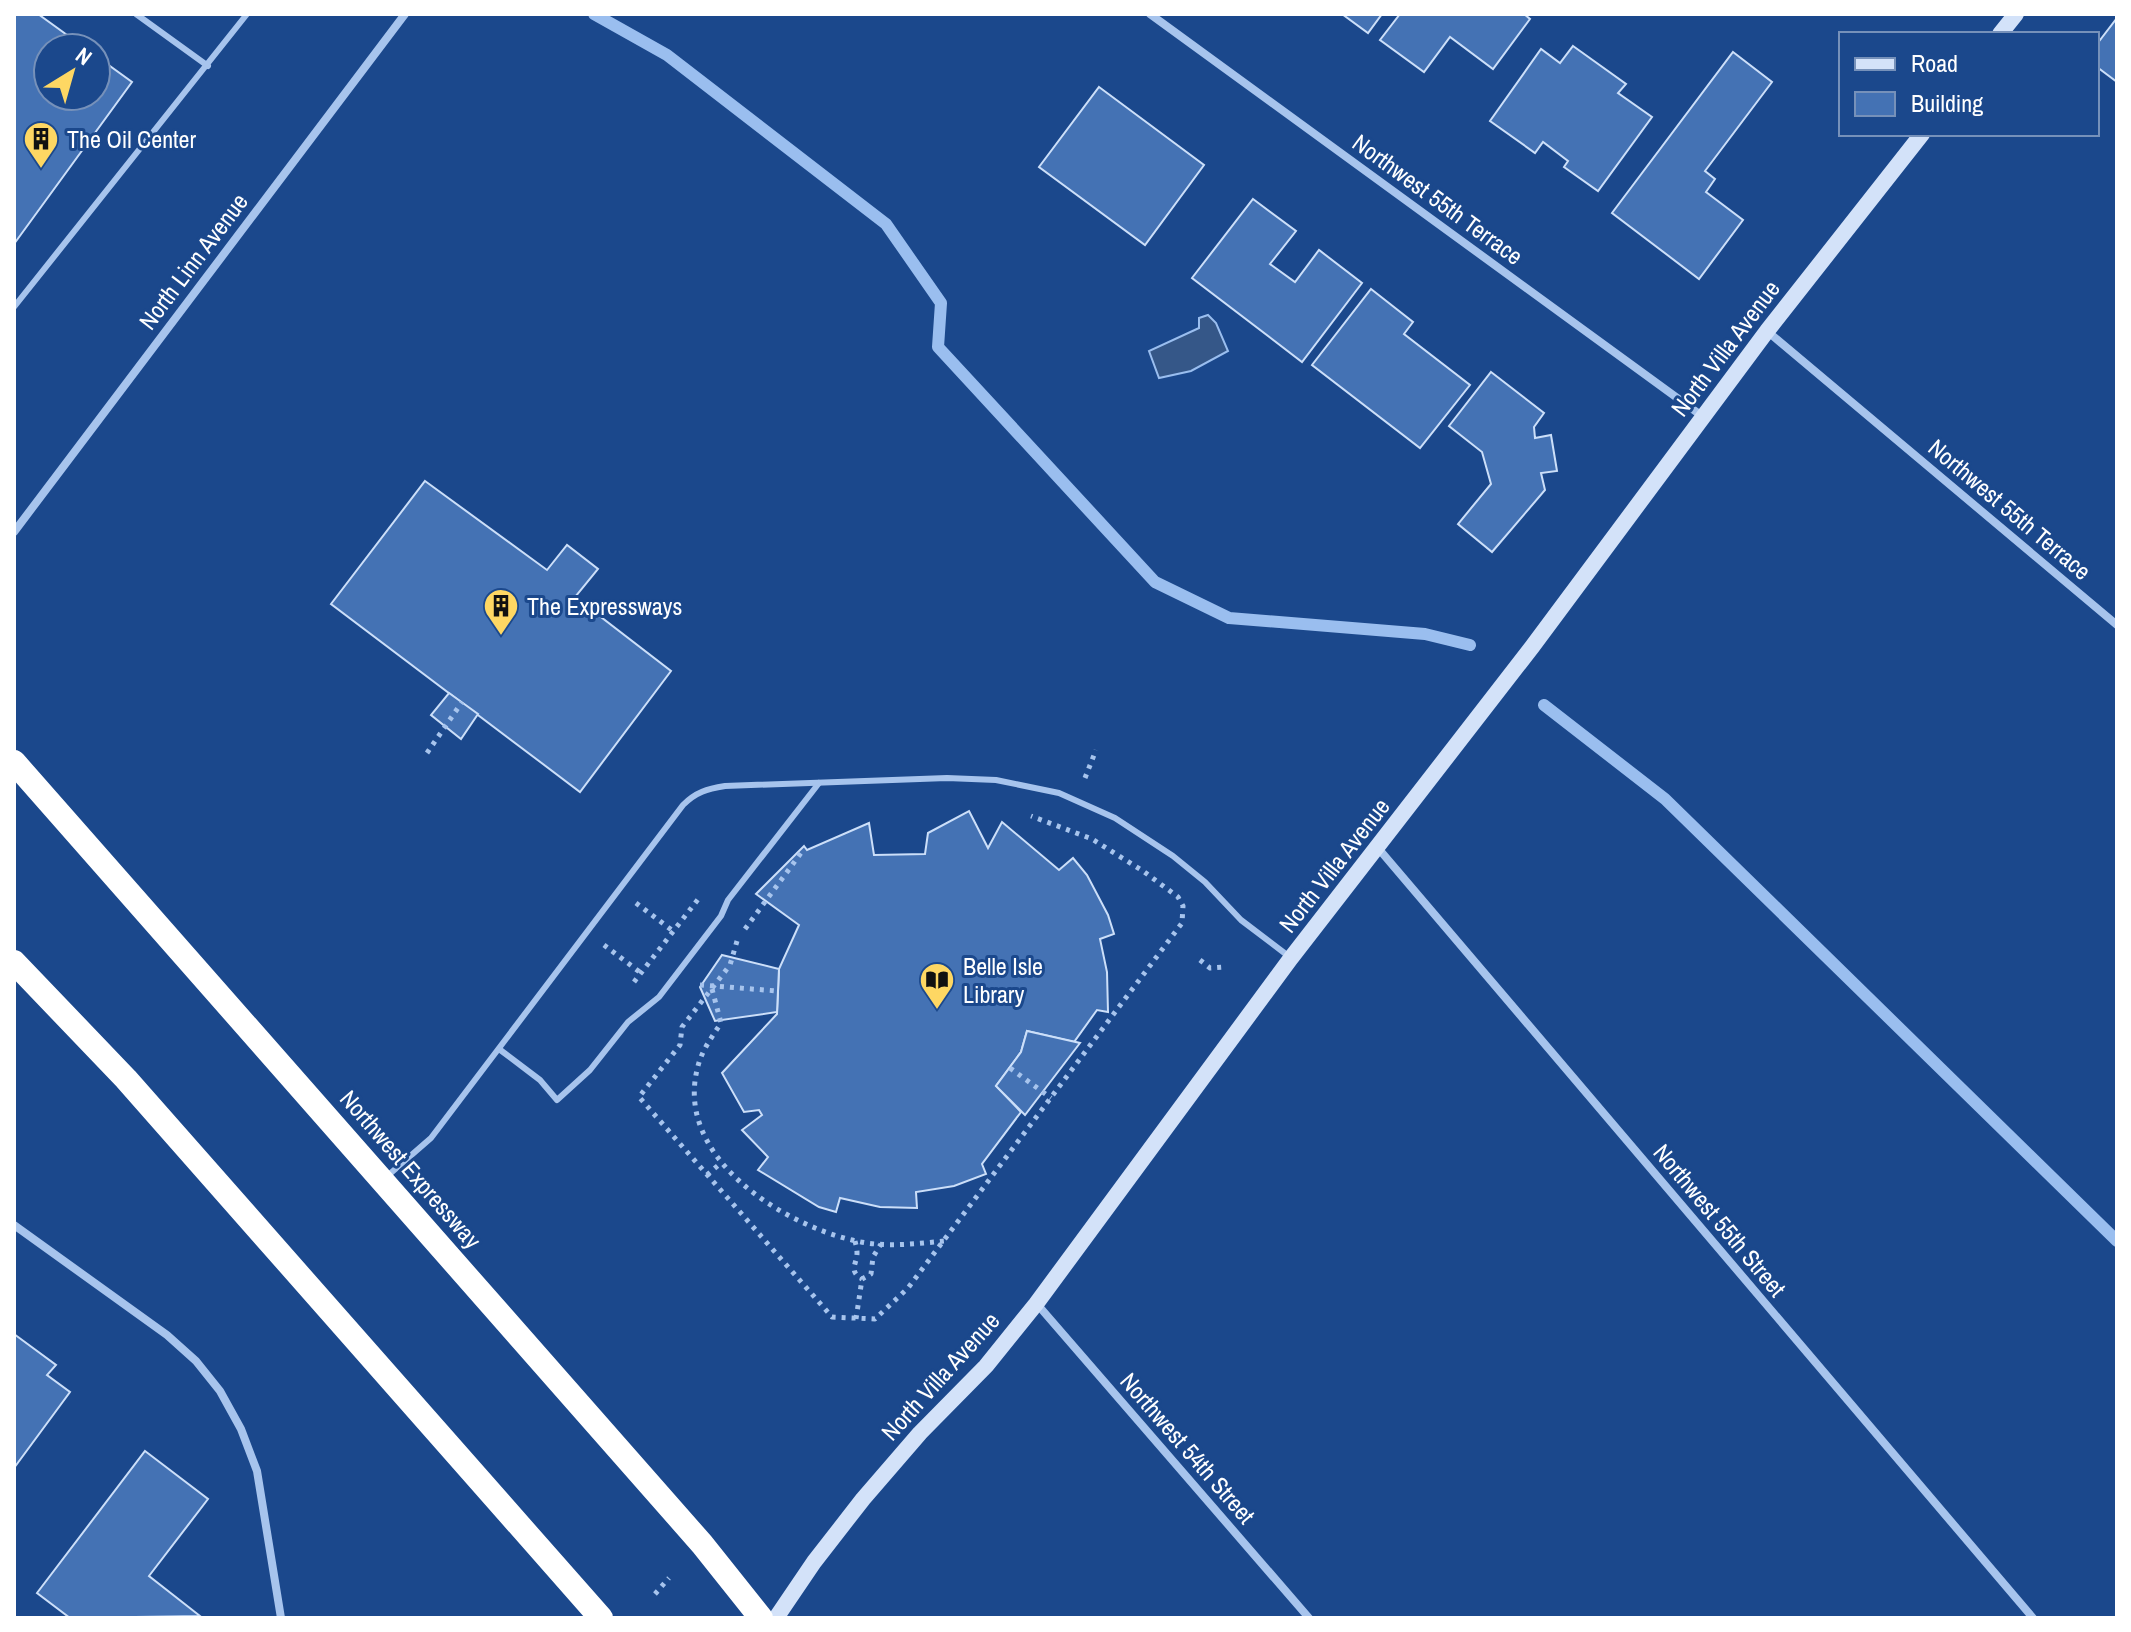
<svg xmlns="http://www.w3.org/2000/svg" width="2131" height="1632" viewBox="0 0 2131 1632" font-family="'Archivo Narrow',sans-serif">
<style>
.water{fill:#355788;stroke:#9abeef;stroke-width:2}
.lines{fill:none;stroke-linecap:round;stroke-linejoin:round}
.stream{stroke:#9abeef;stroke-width:12}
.building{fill:#4472b4;stroke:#ccdff9;stroke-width:2}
.path{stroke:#a7c4ed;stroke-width:5;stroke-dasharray:4 6;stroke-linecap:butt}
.lane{stroke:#a7c4ed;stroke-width:6}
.street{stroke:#a7c4ed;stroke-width:8}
.secondary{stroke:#d3e2f9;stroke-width:16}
.highway{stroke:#fff;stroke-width:24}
.labels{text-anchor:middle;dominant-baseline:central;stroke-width:6;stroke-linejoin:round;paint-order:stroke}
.poi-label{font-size:24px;fill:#fff;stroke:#1b488c;text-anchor:start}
.street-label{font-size:24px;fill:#fff;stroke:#1b488c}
</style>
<rect width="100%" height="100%" fill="#1b488c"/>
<polygon class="water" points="1208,315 1216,323 1228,351 1191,371 1159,378 1149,351 1199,328 1199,318"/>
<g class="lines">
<g class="stream">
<polyline points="594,14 667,55 886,224 941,303 938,347 1155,582 1229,618 1425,634 1470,645"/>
<polyline points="1544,705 1665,799 2117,1241"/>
</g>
</g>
<g class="building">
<polygon points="14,14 38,14 85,48 48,48 48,96 96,96 96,56 132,82 14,244"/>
<polygon points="1342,14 1382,14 1368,33"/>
<polygon points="1400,14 1524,14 1530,19 1493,69 1450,37 1424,72 1380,40"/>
<polygon points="2117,18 2117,82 2097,67 2097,44"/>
<polygon points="1573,46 1626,84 1618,93 1652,117 1598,191 1564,167 1568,161 1543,142 1535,153 1490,121 1541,49 1560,63"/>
<polygon points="1733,52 1772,82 1705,171 1715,179 1706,192 1743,220 1699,279 1612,213"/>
<polygon points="1099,87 1204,165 1145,245 1039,167"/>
<polygon points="1253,199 1296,231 1270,264 1295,282 1319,250 1362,283 1302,362 1192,278"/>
<polygon points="1371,289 1413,322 1404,334 1470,385 1420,448 1312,365"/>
<polygon points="1491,372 1544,413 1534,427 1535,438 1551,435 1557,471 1541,473 1545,490 1492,552 1458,524 1491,484 1482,452 1449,426"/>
<polygon points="425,481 547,570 567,545 598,569 575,597 671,671 580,792 331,604"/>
<polygon points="449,693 478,714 461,739 431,715"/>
<polygon points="969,811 988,848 1002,822 1059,870 1073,858 1087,875 1108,915 1114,934 1100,939 1107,972 1108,1012 1097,1010 1074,1042 1027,1031 1021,1052 996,1086 1021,1112 982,1164 986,1174 954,1186 916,1192 917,1208 880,1207 840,1198 836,1212 819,1207 758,1170 768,1157 742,1130 762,1115 759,1110 744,1112 722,1073 777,1014 779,969 799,925 756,894 804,846 807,850 869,823 874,855 925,854 928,833"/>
<polygon points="722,955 779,969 777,1012 715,1021 700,987"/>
<polygon points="1027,1031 1080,1043 1025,1115 996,1086 1021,1052"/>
<polygon points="14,1334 56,1365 47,1375 70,1392 14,1468"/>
<polygon points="145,1451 208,1499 149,1576 200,1616 70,1618 37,1593"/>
</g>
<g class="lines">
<g class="path">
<polyline points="427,753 462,702"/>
<polyline points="1085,778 1096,750"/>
<polyline points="636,903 673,931"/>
<polyline points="745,929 801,853"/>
<polyline points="737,941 730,965 682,1027 680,1045 639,1097 832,1317 875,1319 908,1288 1182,923 1183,906 1178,897 1143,871 1092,839 1031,816"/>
<polyline points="604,945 641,973"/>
<polyline points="1200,960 1210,968 1224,967"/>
<polyline points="634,982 699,898"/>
<polyline points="700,985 778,991"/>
<path d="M712,989L721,1023C712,1037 702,1050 698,1066C673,1156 780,1223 852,1240C882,1248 914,1244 944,1241"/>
<polyline points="1010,1068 1051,1098"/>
<polyline points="707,1175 722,1162"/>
<path d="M855,1241C856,1245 857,1249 857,1253C857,1264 848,1271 862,1279"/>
<polyline points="856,1319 862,1279 871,1274 873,1257 881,1244"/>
<polyline points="655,1594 669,1578"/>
</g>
<g class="lane">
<polyline points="136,14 208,66"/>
<polyline points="14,307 247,14"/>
<polyline points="499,1049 540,1080 557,1100 590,1070 628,1022 659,997 721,916 728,900 819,783"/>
<path d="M385,1178L431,1138L683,805C696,792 707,789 725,786L947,778L996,780L1059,793L1115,818L1173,856L1205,882L1241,920L1291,958"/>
</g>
<g class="street">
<polyline points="1150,14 1702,416"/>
<polyline points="1767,331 2117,625"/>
<polyline points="14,532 405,14"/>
<polyline points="1378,848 2033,1618"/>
<polyline points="14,1225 167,1335 196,1361 220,1391 241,1429 257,1471 281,1618"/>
<polyline points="1037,1304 1309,1618"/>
</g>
<g class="secondary">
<polyline points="2000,34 2016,14"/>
<polyline points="776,1618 814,1562 863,1499 920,1433 986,1366 1036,1304 1291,958 1532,647 1767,331 1922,134"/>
</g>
<g class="highway">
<polyline points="14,762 702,1544 761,1618"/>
<polyline points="14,962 126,1079 601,1618"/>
</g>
</g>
<defs>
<symbol id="building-pin" viewBox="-11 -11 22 30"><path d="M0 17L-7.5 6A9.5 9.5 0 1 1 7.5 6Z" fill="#fed763" stroke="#1b488c"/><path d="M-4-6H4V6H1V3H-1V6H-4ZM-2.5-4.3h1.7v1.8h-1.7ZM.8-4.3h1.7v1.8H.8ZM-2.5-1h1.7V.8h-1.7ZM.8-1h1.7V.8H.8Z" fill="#111"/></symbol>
<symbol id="library-pin" viewBox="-11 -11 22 30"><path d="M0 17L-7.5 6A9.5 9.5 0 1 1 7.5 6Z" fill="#fed763" stroke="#1b488c"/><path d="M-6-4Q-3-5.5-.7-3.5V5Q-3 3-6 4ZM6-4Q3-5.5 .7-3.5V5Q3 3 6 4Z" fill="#111"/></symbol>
</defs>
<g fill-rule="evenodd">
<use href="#building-pin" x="21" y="119" width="40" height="54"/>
<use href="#building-pin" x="481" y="586" width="40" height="54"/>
<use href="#library-pin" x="917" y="960" width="40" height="54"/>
</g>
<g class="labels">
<g class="poi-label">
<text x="67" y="139">The Oil Center</text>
<text x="527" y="606">The Expressways</text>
<text x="963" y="966">Belle Isle<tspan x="963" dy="28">Library</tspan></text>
</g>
<g class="street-label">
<text transform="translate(1438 199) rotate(36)">Northwest 55th Terrace</text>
<text transform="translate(193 261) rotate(-53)">North Linn Avenue</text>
<text transform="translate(1725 348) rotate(-53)">North Villa Avenue</text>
<text transform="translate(2010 509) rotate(40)">Northwest 55th Terrace</text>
<text transform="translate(1334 865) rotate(-52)">North Villa Avenue</text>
<text transform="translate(411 1169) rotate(49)">Northwest Expressway</text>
<text transform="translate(1720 1220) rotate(50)">Northwest 55th Street</text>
<text transform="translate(940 1376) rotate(-48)">North Villa Avenue</text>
<text transform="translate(1188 1448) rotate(49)">Northwest 54th Street</text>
</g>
</g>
<rect width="2131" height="1632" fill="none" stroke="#ffffff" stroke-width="32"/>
<rect x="1839" y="32" width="260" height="104" fill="#1b488c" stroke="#7691ba" stroke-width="2"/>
<rect x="1855" y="58" width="40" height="12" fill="#d3e2f9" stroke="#7691ba" stroke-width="2"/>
<text x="1911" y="72" font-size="24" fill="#ffffff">Road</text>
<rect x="1855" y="92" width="40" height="24" fill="#4472b4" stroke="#7691ba" stroke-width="2"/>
<text x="1911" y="112" font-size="24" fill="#ffffff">Building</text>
<g transform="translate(72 72) rotate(37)"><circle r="38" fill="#1b488c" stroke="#7691ba" stroke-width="2"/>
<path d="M0-6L14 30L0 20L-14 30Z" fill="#fed763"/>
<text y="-12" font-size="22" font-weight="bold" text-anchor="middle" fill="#ffffff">N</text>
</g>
</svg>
